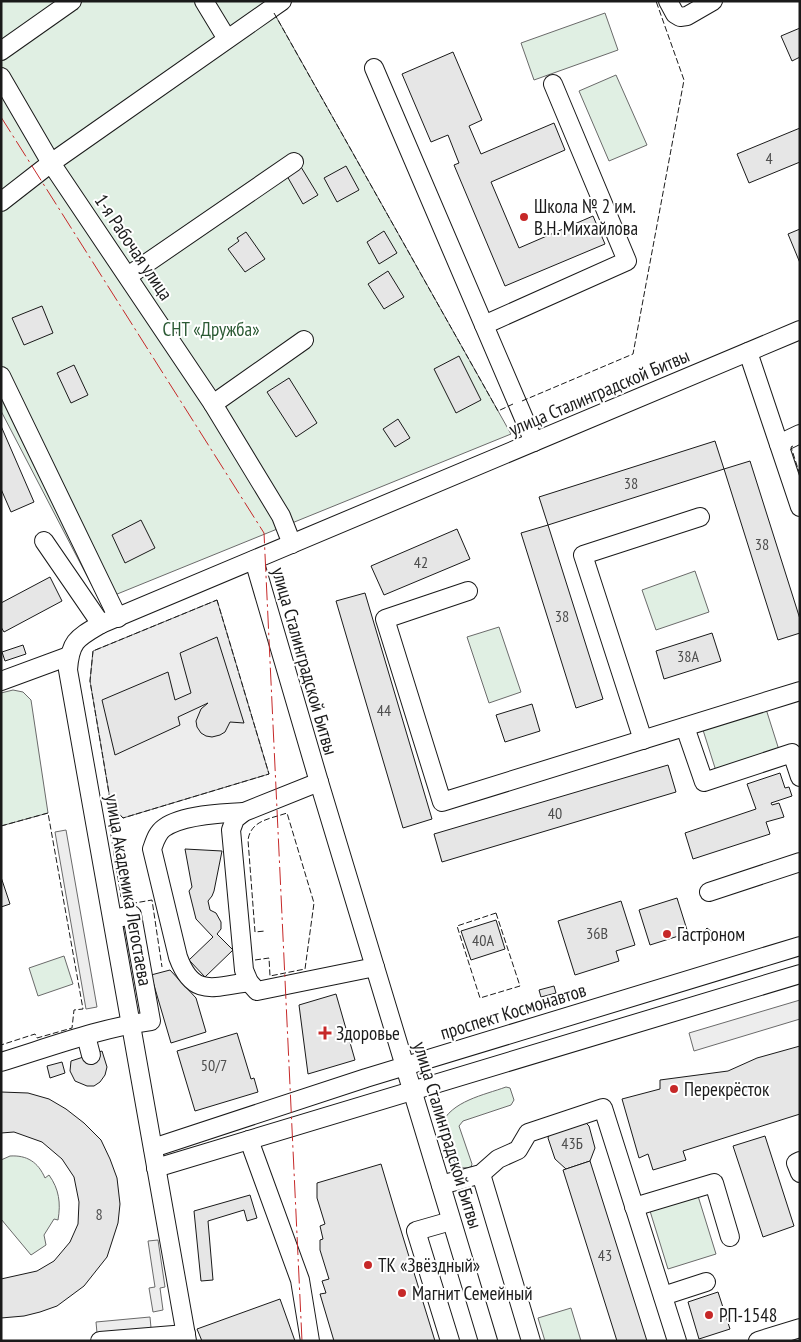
<svg xmlns="http://www.w3.org/2000/svg" width="801" height="1342" viewBox="0 0 801 1342" font-family="'PT Sans Narrow',sans-serif">
<style>
.green{fill:#e0efe3;stroke:#6a6a6a}
.parking{fill:#ededed;stroke:#6a6a6a}
.building{fill:#e6e6e6;stroke:#1a1a1a}
.lines{fill:none;stroke-linecap:round;stroke-linejoin:round}
.minor-casing{stroke:#1a1a1a;stroke-width:20}
.minor{stroke:#fff;stroke-width:18}
.fence{stroke:#1a1a1a;stroke-width:1;stroke-dasharray:6 2.5;stroke-linecap:butt}
.power{stroke:#c62828;stroke-width:1;stroke-dasharray:18 4 2.5 4;stroke-linecap:butt}
.poi-dot{fill:#c62828;stroke:#fff;stroke-width:2}
.labels{text-anchor:middle;dominant-baseline:central;stroke-width:4;stroke-linejoin:round;paint-order:stroke}
.number-label{font-size:16px;fill:#4d4d4d}
.poi-label{font-size:19px;fill:#1a1a1a;stroke:#fff;text-anchor:start}
.street-label{font-size:19px;fill:#1a1a1a;stroke:#fff}
.park-label{font-size:19px;fill:#2b5a34;stroke:#fff}
</style>
<rect width="100%" height="100%" fill="#fff"/>
<g class="green">
<polygon points="1,1 272,1 269,4 511,434 100,601 1,411"/>
<polygon points="605,13 618,50 534,80 521,43"/>
<polygon points="616,75 647,145 609,161 579,91"/>
<polygon points="695,571 709,612 656,630 642,590"/>
<polygon points="499,627 521,692 489,703 467,637"/>
<polygon points="13,690 23,692 31,700 48,813 1,826 1,693"/>
<polygon points="766,709 779,750 716,771 703,730"/>
<polygon points="64,956 73,984 38,996 29,968"/>
<path d="M506,1087L510,1088L514,1100L511,1105L463,1121L459,1126L472,1164L471,1167C450,1174 446,1139 441,1125C451,1101 484,1095 506,1087Z"/>
<path d="M10,1156C27,1155 38,1162 45,1178L49,1175C59,1189 61,1203 58,1220L54,1219L44,1235L46,1245L31,1255L1,1219V1160Z"/>
<polygon points="698,1196 716,1254 668,1269 650,1211"/>
<polygon points="571,1308 581,1341 545,1341 538,1318"/>
</g>
<g class="parking">
<polygon points="217,600 269,774 123,818 111,805 90,681 93,651"/>
<polygon points="66,830 97,1007 86,1009 55,832"/>
<polygon points="800,1000 800,1019 694,1051 689,1033"/>
<polygon points="158,1240 165,1287 160,1288 163,1310 153,1312 149,1288 155,1287 148,1241"/>
<polygon points="150,1317 151,1328 97,1333 96,1322"/>
</g>
<g class="building">
<polygon points="800,28 800,57 792,61 781,36"/>
<polygon points="453,52 482,120 469,126 481,154 554,123 565,150 491,182 519,248 593,216 605,244 505,286 454,165 459,163 448,135 431,142 402,74"/>
<polygon points="800,128 800,162 749,183 737,154"/>
<polygon points="346,166 359,190 337,202 324,178"/>
<polygon points="301,167 318,195 303,204 287,176"/>
<polygon points="800,229 800,263 788,234"/>
<polygon points="384,231 397,253 379,264 367,242"/>
<polygon points="246,232 265,259 245,272 228,249 239,241 237,238"/>
<polygon points="388,271 404,297 384,309 368,284"/>
<polygon points="42,306 53,333 24,345 12,318"/>
<polygon points="459,356 481,400 456,413 434,369"/>
<polygon points="74,365 88,395 71,403 57,373"/>
<polygon points="289,378 317,423 296,437 267,392"/>
<polygon points="398,419 410,438 395,447 383,429"/>
<polygon points="1,426 34,502 11,512 1,489"/>
<polygon points="715,441 724,469 548,525 539,497"/>
<polygon points="750,461 800,619 800,633 778,640 724,469"/>
<polygon points="141,520 155,548 125,563 112,535"/>
<polygon points="548,525 603,699 576,708 521,533"/>
<polygon points="457,529 470,559 384,595 371,566"/>
<polygon points="50,577 62,601 4,632 1,627 1,603"/>
<polygon points="365,593 432,819 403,828 336,601"/>
<polygon points="712,633 721,661 664,679 656,651"/>
<polygon points="217,637 244,723 230,722 225,732 220,735 212,737 206,736 201,733 197,727 196,721 201,709 208,703 178,717 180,725 115,755 102,700 168,672 175,700 191,693 180,653"/>
<polygon points="23,645 26,654 5,661 2,652"/>
<polygon points="532,704 540,731 505,742 496,715"/>
<polygon points="668,765 676,792 442,862 434,834"/>
<polygon points="780,773 785,788 789,787 792,796 771,803 772,805 779,803 784,817 766,822 770,834 693,859 685,833 756,809 747,784"/>
<polygon points="185,849 222,851 214,891 212,896 208,901 210,910 216,913 221,922 221,929 217,934 233,950 205,977 189,960 213,937 196,919 189,891 192,887"/>
<polygon points="1,877 10,904 1,907"/>
<polygon points="677,898 688,933 650,945 639,910"/>
<polygon points="621,901 635,945 616,951 619,961 575,975 558,921"/>
<polygon points="496,920 505,949 471,960 461,931"/>
<polygon points="707,928 717,936 712,942 702,933"/>
<polygon points="170,970 196,998 206,1032 171,1043 151,975"/>
<polygon points="554,986 556,993 541,997 539,990"/>
<polygon points="336,994 355,1060 308,1074 299,1005"/>
<polygon points="237,1033 251,1079 254,1078 258,1092 195,1111 177,1051"/>
<polygon points="800,1046 800,1114 683,1151 686,1160 653,1170 648,1154 639,1158 622,1099 660,1089 660,1080 728,1071 757,1058"/>
<polygon points="102,1051 107,1067 105,1075 100,1082 94,1086 87,1086 75,1081 70,1071 71,1061"/>
<polygon points="62,1062 65,1073 50,1078 47,1066"/>
<polygon points="1,1092 28,1093 49,1099 66,1109 84,1123 101,1140 110,1159 117,1178 120,1204 118,1223 107,1257 84,1286 57,1306 40,1312 24,1316 1,1318 1,1279 37,1271 54,1261 70,1242 78,1224 79,1202 74,1177 62,1159 42,1142 14,1132 1,1133"/>
<polygon points="583,1120 589,1126 595,1148 590,1161 566,1169 555,1159 548,1138 551,1130"/>
<polygon points="765,1136 794,1226 763,1237 733,1146"/>
<polygon points="590,1161 647,1341 617,1341 563,1170"/>
<polygon points="381,1164 395,1211 435,1341 334,1341 320,1294 326,1293 322,1281 329,1279 320,1250 320,1240 323,1239 320,1226 325,1224 317,1198 317,1183"/>
<polygon points="250,1195 257,1218 247,1221 244,1210 208,1221 213,1280 201,1281 194,1211"/>
<polygon points="718,1292 730,1329 699,1339 688,1302"/>
<polygon points="280,1299 295,1341 202,1341 197,1329"/>
</g>
<g class="lines">
<defs>
<g id="minor">
<polyline points="204,1 227,39"/>
<polyline points="668,1 675,14 680,17 687,16 713,1"/>
<polyline points="1,51 72,1"/>
<polyline points="374,68 534,442"/>
<polyline points="1,77 51,163 213,404 281,516 292,544"/>
<polyline points="1,202 51,163 282,1"/>
<polyline points="128,276 294,162"/>
<polyline points="484,325 627,261 553,84"/>
<polyline points="748,352 800,507"/>
<polyline points="1,376 118,618"/>
<polyline points="213,404 304,340"/>
<polyline points="779,444 800,434"/>
<polyline points="44,541 101,624"/>
<polyline points="254,560 319,782 488,1341"/>
<polyline points="468,591 385,619 442,802 800,691"/>
<polyline points="1,681 69,656"/>
<polyline points="685,727 704,782 792,753 800,777"/>
<polyline points="643,740 583,555 700,517"/>
<polyline points="319,782 244,812 235,819 231,830 244,970 249,982 257,991 375,967"/>
<path d="M244,812C222,813 182,815 164,828C157,833 155,841 152,849L178,957C193,998 213,987 249,982"/>
<polyline points="709,892 800,862"/>
<polyline points="86,1036 91,1055"/>
<path d="M1,1062C50,1047 100,1028 151,1021L132,915L113,919"/>
<polyline points="249,1140 300,1280 310,1341"/>
<polyline points="153,1148 366,1078 800,946"/>
<polyline points="800,1161 796,1163 800,1173"/>
<polyline points="156,1168 800,974"/>
<polyline points="481,1174 531,1341"/>
<polyline points="441,1185 481,1174 498,1159 518,1150 528,1133 603,1108 677,1341"/>
<polyline points="634,1207 714,1183 730,1237"/>
<polyline points="663,1296 706,1282"/>
<polyline points="100,1341 186,1334"/>
<path d="M187,1341L68,670C70,641 77,638 101,624L800,330"/>
<polyline points="450,1341 416,1231 451,1221"/>
<polyline points="758,1341 800,1328"/>
</g>
</defs>
<use href="#minor" class="minor-casing"/>
<use href="#minor" class="minor"/>
<g class="fence">
<polyline points="274,13 498,411 513,404"/>
<polyline points="522,401 633,354 684,80 656,1"/>
<polyline points="793,446 791,447 800,475"/>
<polygon points="217,600 269,774 123,818 111,805 90,681 93,651"/>
<polyline points="115,810 109,823 121,897 129,904 152,900 162,967"/>
<polyline points="1,826 48,813 83,1009 74,1010 72,1028 37,1038 35,1034 1,1045"/>
<polygon points="496,913 520,986 480,998 457,926"/>
<path d="M255,960L269,958L270,976L305,969L314,903L287,813C270,819 251,820 248,840L255,932L265,931"/>
</g>
<polyline class="power" points="1,117 264,533 302,1341"/>
</g>
<g class="poi-dot">
<circle cx="524" cy="217" r="5"/>
<circle cx="667" cy="934" r="5"/>
<path d="M322.5 1025.5h5v5h5v5h-5v5h-5v-5h-5v-5h5z"/>
<circle cx="674" cy="1089" r="5"/>
<circle cx="368" cy="1265" r="5"/>
<circle cx="402" cy="1293" r="5"/>
<circle cx="709" cy="1315" r="5"/>
</g>
<g class="labels">
<g class="number-label">
<text x="769" y="158">4</text>
<text x="631" y="483">38</text>
<text x="762" y="544">38</text>
<text x="421" y="562">42</text>
<text x="562" y="616">38</text>
<text x="688" y="656">38А</text>
<text x="384" y="710">44</text>
<text x="555" y="813">40</text>
<text x="597" y="933">36В</text>
<text x="483" y="940">40А</text>
<text x="214" y="1065">50/7</text>
<text x="572" y="1143">43Б</text>
<text x="99" y="1214">8</text>
<text x="605" y="1255">43</text>
</g>
<g class="poi-label">
<text x="534" y="206">Школа № 2 им.<tspan x="534" dy="22">В.Н. Михайлова</tspan></text>
<text x="677" y="934">Гастроном</text>
<text x="336" y="1033">Здоровье</text>
<text x="684" y="1089">Перекрёсток</text>
<text x="378" y="1265">ТК «Звёздный»</text>
<text x="412" y="1293">Магнит Семейный</text>
<text x="719" y="1315">РП-1548</text>
</g>
<g class="street-label">
<text transform="translate(134 247) rotate(56)">1-я Рабочая улица</text>
<text transform="translate(599 392) rotate(-23)">улица Сталинградской Битвы</text>
<text transform="translate(305 661) rotate(74)">улица Сталинградской Битвы</text>
<text transform="translate(129 890) rotate(80)">улица Академика Легостаева</text>
<text transform="translate(513 1011) rotate(-17)">проспект Космонавтов</text>
<text transform="translate(448 1135) rotate(73)">улица Сталинградской Битвы</text>
</g>
<g class="park-label">
<text x="211" y="329">СНТ «Дружба»</text>
</g>
</g>
<rect width="801" height="1342" fill="none" stroke="#1a1a1a" stroke-width="5"/>
</svg>
